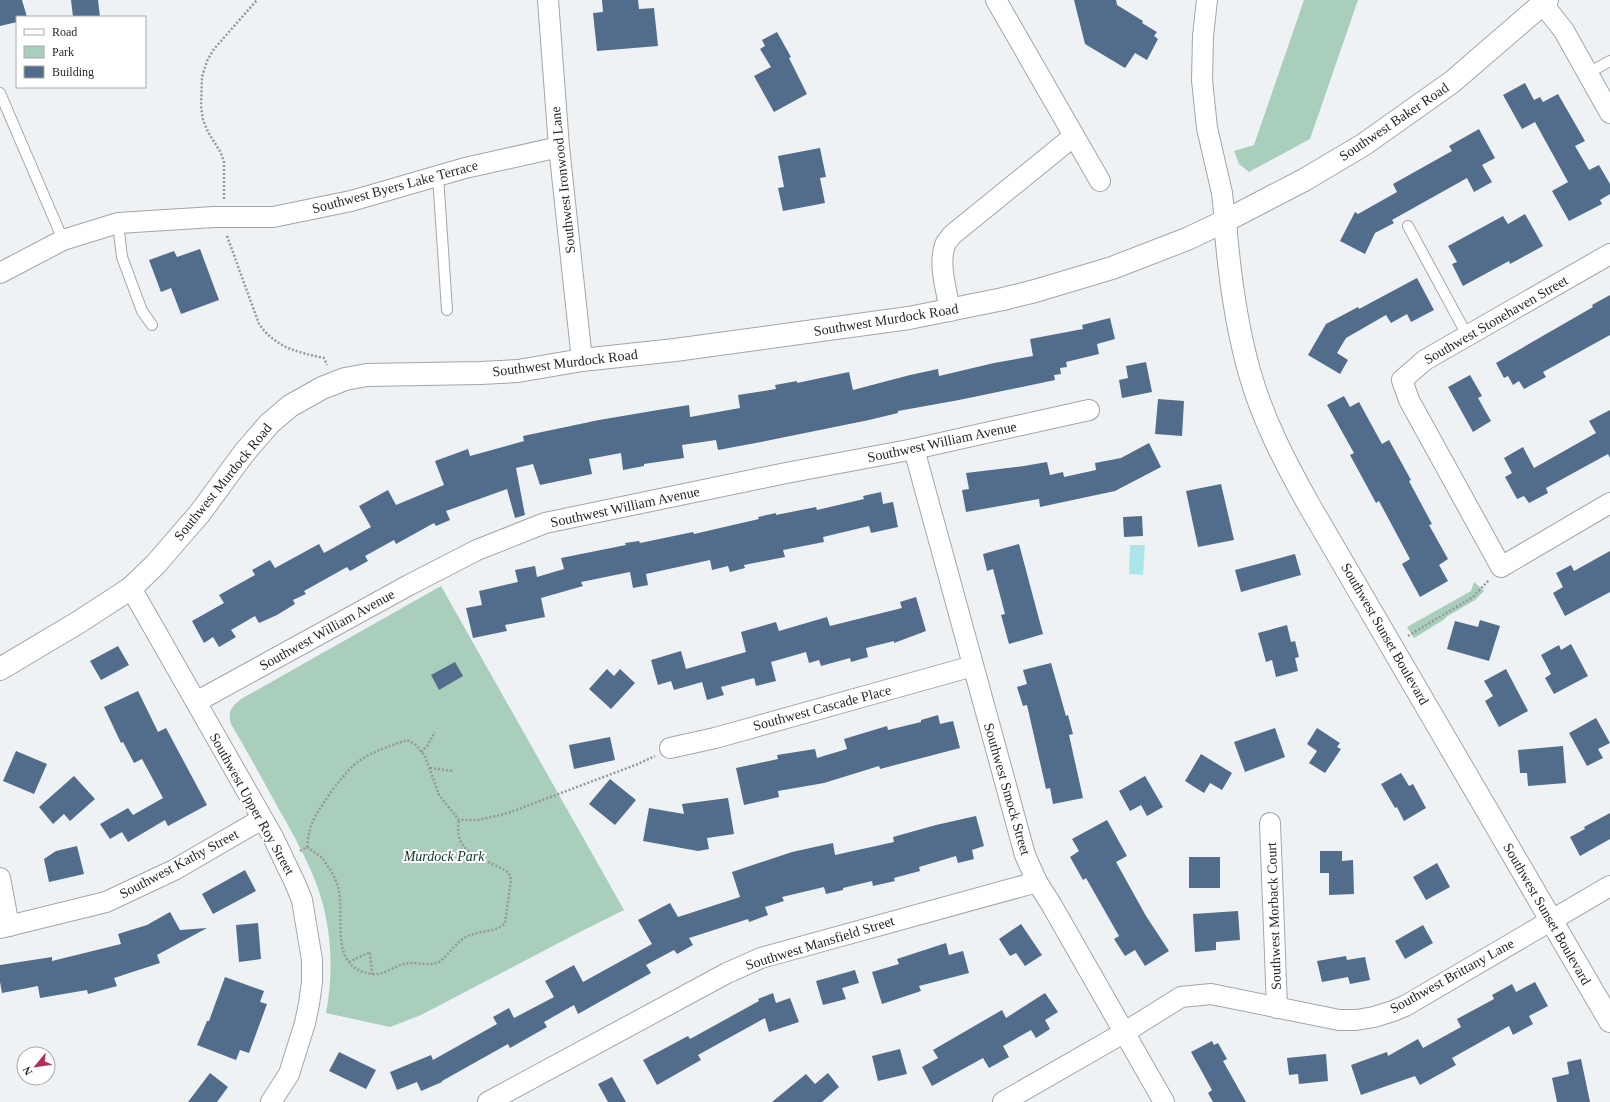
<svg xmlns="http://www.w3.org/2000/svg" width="1610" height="1102" viewBox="0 0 1610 1102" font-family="'Times New Roman',serif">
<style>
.green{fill:#a9cebc}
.water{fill:#ace5e7}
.building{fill:#516d8b}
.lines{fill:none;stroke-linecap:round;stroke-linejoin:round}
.service-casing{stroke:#a3a5a8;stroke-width:12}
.minor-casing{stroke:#a3a5a8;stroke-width:22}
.secondary-casing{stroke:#a3a5a8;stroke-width:24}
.path{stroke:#96989a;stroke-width:2.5;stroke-dasharray:2 2;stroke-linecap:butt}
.service{stroke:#fff;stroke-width:10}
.minor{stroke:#fff;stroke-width:20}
.secondary{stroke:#fff;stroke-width:22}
.labels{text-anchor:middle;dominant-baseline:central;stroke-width:4;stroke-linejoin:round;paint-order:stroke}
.street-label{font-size:14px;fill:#272829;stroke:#fff}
.park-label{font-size:14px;font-style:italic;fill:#0d3526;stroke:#fff}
</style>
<rect width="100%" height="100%" fill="#eff2f5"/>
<g class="green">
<polygon points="1304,0 1358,0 1310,139 1249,172 1239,164 1234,151 1254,145"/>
<polygon points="1474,582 1484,591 1475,600 1446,617 1445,619 1414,638 1407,627 1471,591"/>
<path d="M441,586L624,910L572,936L421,1015L390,1027L326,1013C335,967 331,916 312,873C302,850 290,828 277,806C262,778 247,751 231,724C227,712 232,706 241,699Z"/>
</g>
<polygon class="water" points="1130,545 1145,545 1143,575 1129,574"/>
<g class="building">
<polygon points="0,0 22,0 27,17 17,17 17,22 0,26"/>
<polygon points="71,0 98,0 100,17 73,17"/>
<polygon points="602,0 638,0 639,9 654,8 658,46 597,51 593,13 603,12"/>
<polygon points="1074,0 1116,0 1117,5 1143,21 1142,23 1157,32 1154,36 1158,39 1147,60 1135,53 1125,68 1085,44"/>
<polygon points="777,32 791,57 789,58 807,94 774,112 754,76 771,67 760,49 765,46 762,40"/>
<polygon points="1525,83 1534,100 1540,97 1543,102 1558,94 1585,141 1575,146 1589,170 1599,165 1610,184 1610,194 1600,200 1602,204 1569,221 1552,191 1568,182 1535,122 1522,129 1503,95"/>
<polygon points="1479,129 1495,158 1482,165 1492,182 1474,192 1467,178 1392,220 1394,223 1375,233 1365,254 1340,241 1355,212 1358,214 1397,192 1393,184 1452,151 1449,146"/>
<polygon points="820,148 826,177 820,178 825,203 783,211 778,188 784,187 778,156"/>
<polygon points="1525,214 1543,246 1510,264 1509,261 1463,286 1452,264 1457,262 1448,246 1503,216 1508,224"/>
<polygon points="200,249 219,300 181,314 171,288 161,292 149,260 174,251 177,257"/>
<polygon points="1417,278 1434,310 1411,322 1407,314 1391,323 1386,315 1346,338 1337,353 1348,360 1340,374 1308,355 1326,324 1358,307 1359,309"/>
<polygon points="1610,295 1610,335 1543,372 1546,377 1524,389 1519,381 1513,385 1508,376 1504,378 1496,363 1593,307 1592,305"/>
<polygon points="1110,318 1115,339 1097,344 1099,354 1066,362 1067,367 1060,368 1061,374 1054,375 1055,380 959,400 898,411 898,413 869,420 761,442 718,450 716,440 682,445 684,458 644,464 644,466 623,470 621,453 589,459 592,474 540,485 533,464 516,468 525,515 515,518 507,489 446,511 450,520 436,526 434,523 396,544 394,540 365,556 368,561 350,571 347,567 304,591 306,594 293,600 295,604 277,615 259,623 255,616 231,630 236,637 219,647 213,637 204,643 192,621 224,603 219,595 255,575 252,570 270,560 275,568 319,544 324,553 371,527 359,506 388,490 396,505 444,485 435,461 468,449 470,456 524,441 523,436 599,420 658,410 689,405 690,417 740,408 738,395 776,389 775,385 797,381 797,383 849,372 853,390 910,375 938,369 939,376 994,363 1033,356 1030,339 1083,329 1082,325"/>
<polygon points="1146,362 1152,392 1122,398 1119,380 1128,378 1126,366"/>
<polygon points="1470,375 1482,396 1478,398 1491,421 1473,432 1448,387"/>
<polygon points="1344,396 1350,407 1359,402 1382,444 1389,440 1411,480 1409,481 1432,524 1429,525 1448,559 1439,565 1448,581 1420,597 1402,564 1410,559 1379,501 1376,503 1350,455 1354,453 1327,405"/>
<polygon points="1158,399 1184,401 1182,436 1155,434"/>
<polygon points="1610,410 1610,458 1608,454 1546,488 1548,493 1529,503 1524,496 1517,499 1505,477 1512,473 1504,458 1523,447 1534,468 1596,433 1589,421"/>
<polygon points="1149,443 1161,467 1115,491 1040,507 1039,499 966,512 962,490 969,489 966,473 1024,466 1047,462 1050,475 1063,472 1064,477 1096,470 1095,463 1121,458"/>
<polygon points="1221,484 1234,540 1198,547 1186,491"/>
<polygon points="881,492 883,504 893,502 898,527 871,533 869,526 823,537 824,542 783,550 785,557 744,565 745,568 730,572 728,566 712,570 710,560 646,574 648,585 633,588 630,572 581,582 583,586 541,598 545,617 505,625 507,631 473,638 466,608 482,605 479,591 518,582 515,570 535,566 537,577 564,569 561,558 626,545 625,543 639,541 640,543 693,532 694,534 759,519 758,517 776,513 776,515 816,507 817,510 864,499 863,496"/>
<polygon points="1142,516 1143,536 1124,537 1123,517"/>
<polygon points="1019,544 1043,634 1009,644 1001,615 1005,614 993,569 987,571 983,554"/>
<polygon points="1610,551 1610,592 1565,616 1553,593 1563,587 1556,573 1571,565 1574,571"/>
<polygon points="1295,554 1301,575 1241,592 1235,570"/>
<polygon points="916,597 926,631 894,643 894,641 866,648 868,657 851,662 850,658 821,666 819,660 809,663 806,652 771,662 776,681 756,686 754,678 721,687 724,695 707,700 702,682 674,690 671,681 658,685 651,660 681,651 686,669 746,652 741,632 776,622 779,631 827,617 830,626 902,608 900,602"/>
<polygon points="1480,620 1500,626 1489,661 1447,649 1455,621 1478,627"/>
<polygon points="1287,625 1291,642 1295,641 1299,657 1295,658 1298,671 1276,677 1272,660 1266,662 1258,633"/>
<polygon points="1571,644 1588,676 1554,694 1545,678 1551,674 1541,655 1559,645 1561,650"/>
<polygon points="118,646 129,665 101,680 90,661"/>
<polygon points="455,662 463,676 439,690 431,675"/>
<polygon points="1051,663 1066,716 1068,715 1073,734 1069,735 1083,798 1053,804 1050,788 1046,789 1027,705 1023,706 1017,687 1027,684 1023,670"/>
<polygon points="607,669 614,676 620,669 635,683 611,709 589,689"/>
<polygon points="1506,669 1528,711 1499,727 1485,701 1493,696 1484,681"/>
<polygon points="138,691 158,732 166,728 207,805 168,826 165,820 128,842 122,832 110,839 100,824 128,808 133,815 163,798 142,759 134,763 123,742 121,743 104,707"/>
<polygon points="938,715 940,724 953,721 960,748 880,769 879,766 824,783 778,791 779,797 744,805 736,768 778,759 777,755 815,749 817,758 847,749 844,739 887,726 888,730 921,722 921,720"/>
<polygon points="1596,718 1610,743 1598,749 1603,758 1587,766 1569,733"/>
<polygon points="1275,728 1285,757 1245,772 1234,742"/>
<polygon points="1317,728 1340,743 1337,747 1341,749 1325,773 1309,763 1317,751 1307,744"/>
<polygon points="610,737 615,760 574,769 569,745"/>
<polygon points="1563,746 1566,783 1528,786 1527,773 1520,773 1518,750"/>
<polygon points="16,751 47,764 34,794 3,781"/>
<polygon points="1201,754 1232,773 1222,790 1210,783 1204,793 1185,781"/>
<polygon points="1401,773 1409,786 1413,784 1426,808 1404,821 1397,807 1395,808 1381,784"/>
<polygon points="74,776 95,799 70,821 64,814 53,824 39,807"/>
<polygon points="1145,776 1163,807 1147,816 1141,805 1130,811 1119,791"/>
<polygon points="610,779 636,800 615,825 589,804"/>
<polygon points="728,798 734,834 707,838 709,849 698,851 643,841 649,808 684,814 682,804"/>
<polygon points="1610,813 1610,839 1580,856 1570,837 1585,829 1584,827"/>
<polygon points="976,816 984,846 972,850 974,859 958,863 956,856 919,867 920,871 894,878 895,881 873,886 872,881 843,888 843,890 826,894 824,887 782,897 784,901 765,907 768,915 749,922 748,919 689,938 693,945 677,954 674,950 646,965 651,973 578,1014 574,1005 544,1022 547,1027 510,1048 508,1044 442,1081 442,1082 421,1091 417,1082 397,1090 390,1072 431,1055 433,1060 497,1024 493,1017 509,1008 514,1018 554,997 545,981 574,965 583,982 652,944 638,920 670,903 678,917 740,897 732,872 792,852 833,843 835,855 894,842 893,837 936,825"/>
<polygon points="1107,820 1127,856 1116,862 1146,916 1169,951 1145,966 1135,950 1125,956 1114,939 1119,936 1086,878 1083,880 1070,857 1079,851 1072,839"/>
<polygon points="77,846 84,874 49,882 44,859 56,851"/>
<polygon points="1320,851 1342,851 1342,861 1353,860 1354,894 1329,895 1329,873 1320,873"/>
<rect x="1189" y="857" width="31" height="31"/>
<polygon points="1437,863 1450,887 1426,900 1413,877"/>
<polygon points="245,870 256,891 213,914 202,894"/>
<polygon points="1238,911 1240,940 1216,942 1216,950 1195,952 1193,914"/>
<polygon points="170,912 180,930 207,928 157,955 160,963 114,978 117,986 88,994 87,990 40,998 38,986 2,993 0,982 0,965 52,957 52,961 121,944 118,934 147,925"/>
<polygon points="258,923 261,959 239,962 236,925"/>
<polygon points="1021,924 1042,955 1025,966 1016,953 1010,956 999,939"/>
<polygon points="1423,925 1433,943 1405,959 1395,941"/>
<polygon points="946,943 949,955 963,951 969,973 919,986 921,991 882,1004 872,972 899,964 897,959"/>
<polygon points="1346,956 1347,960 1365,957 1370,980 1350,984 1348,977 1322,982 1317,961"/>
<polygon points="855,970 859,983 842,988 846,999 823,1005 816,981"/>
<polygon points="225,977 264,991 260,1002 267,1004 249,1053 240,1050 236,1060 197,1045 207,1021 209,1021"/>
<polygon points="1535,982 1548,1006 1529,1016 1533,1024 1513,1035 1509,1026 1452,1058 1456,1065 1420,1085 1415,1076 1361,1095 1351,1065 1387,1052 1388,1056 1418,1039 1423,1048 1461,1027 1457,1019 1494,999 1492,995 1512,984 1516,992"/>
<polygon points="773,993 776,1003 790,998 799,1022 769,1032 765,1018 698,1055 701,1060 657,1085 643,1060 688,1036 690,1039 759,1001 758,999"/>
<polygon points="1045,993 1058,1012 1045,1020 1050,1029 1036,1038 1031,1030 1003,1046 1009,1057 989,1068 983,1058 932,1086 922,1067 938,1058 933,1050 1002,1010 1006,1018"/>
<polygon points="1212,1041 1214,1045 1218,1043 1227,1059 1223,1061 1246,1102 1213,1102 1208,1093 1212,1090 1191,1052"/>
<polygon points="900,1049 907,1074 878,1081 872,1056"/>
<polygon points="339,1052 376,1070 366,1089 329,1071"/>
<polygon points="1326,1054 1328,1081 1299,1084 1298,1074 1289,1075 1287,1058"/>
<polygon points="1581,1059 1590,1102 1557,1102 1552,1078 1569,1074 1567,1062"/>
<polygon points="210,1073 228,1087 217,1102 188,1102"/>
<polygon points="828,1073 839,1087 822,1102 772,1102 806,1074 815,1084"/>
<polygon points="612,1077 626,1102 608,1102 598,1084"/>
</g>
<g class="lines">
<defs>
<g id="service">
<polyline points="1588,73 1610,61"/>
<polyline points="0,93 63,240"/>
<polyline points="438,176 447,310"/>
<polyline points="118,223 122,257 142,311 152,325"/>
<polyline points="1408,226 1467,335"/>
</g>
<g id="minor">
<polyline points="548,0 559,147 582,360"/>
<polyline points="996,0 1100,181"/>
<polyline points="1207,0 1203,36 1202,80 1207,128 1222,193 1225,221"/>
<polyline points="1543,4 1564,31 1610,113"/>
<polyline points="1610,254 1425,360 1402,380 1409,400 1501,567 1610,503"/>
<polyline points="0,273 63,240 118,223 214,217 273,217 351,201 465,168 559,147"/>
<path d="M950,311C947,291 938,265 945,245C946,242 950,238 952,235L1074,136"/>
<polyline points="914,449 1025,855 1037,882 1051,904 1164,1102"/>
<polyline points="131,588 273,837 295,883 302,900 312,960 312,982 309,1004 305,1023 289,1074 271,1102"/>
<polyline points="196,702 409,585 477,550 545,523 786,473 914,449 1089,410"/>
<polyline points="670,748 715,738 973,666"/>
<polyline points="1270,823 1277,1008"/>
<polyline points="0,878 9,926"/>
<polyline points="0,928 106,902 174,870 262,819"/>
<polyline points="488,1102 727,973 761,958 1037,882"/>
<polyline points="1003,1102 1125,1032 1181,997 1211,994 1339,1020 1356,1020 1374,1017 1393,1011 1405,1006 1610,886"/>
</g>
<g id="secondary">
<path d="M1225,221C1229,272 1236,325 1250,374C1263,420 1286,464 1309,505L1610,1021"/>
<polyline points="0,669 79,622 131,588 155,565 200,513 244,453 269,424 290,406 322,388 345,379 367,375 480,373 518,371 582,360 675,350 909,318 1003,299 1035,291 1112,268 1187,239 1225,221 1304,180 1363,145 1452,82 1547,0"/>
</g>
</defs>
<use href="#service" class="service-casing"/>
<use href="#minor" class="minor-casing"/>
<use href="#secondary" class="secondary-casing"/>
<g class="path">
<polyline points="224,199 224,162 221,153 208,132 203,120 201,106 202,77 207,61 214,49 257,0"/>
<path d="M227,236L259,324C276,348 297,352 324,358L327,365"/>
<polyline points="1408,636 1473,597 1489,580"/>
<polyline points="421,752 427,746 435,732"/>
<polyline points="430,768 454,771"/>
<path d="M307,847C312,851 318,854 322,858C328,866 336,878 338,887C346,917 327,968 372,974C386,976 397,962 412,963C419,963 432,966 439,962C449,955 455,943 466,937C478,930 496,933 505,923L511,880L509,873C488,858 452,857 459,820"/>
<path d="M300,851L307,847C308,839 309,831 312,823C319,807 341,777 354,765C368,753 389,746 407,740L416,745L425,756L439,795L459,820H479L508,813L638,764L655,756"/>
<polyline points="349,962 370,952 372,974"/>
</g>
<use href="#service" class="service"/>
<use href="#minor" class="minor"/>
<use href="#secondary" class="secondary"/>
</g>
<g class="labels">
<g class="street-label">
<text transform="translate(1394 122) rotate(-34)">Southwest Baker Road</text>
<text transform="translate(563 180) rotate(-96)">Southwest Ironwood Lane</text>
<text transform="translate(395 187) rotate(-15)">Southwest Byers Lake Terrace</text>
<text transform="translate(886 320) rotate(-9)">Southwest Murdock Road</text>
<text transform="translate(1496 320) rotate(-30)">Southwest Stonehaven Street</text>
<text transform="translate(565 363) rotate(-7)">Southwest Murdock Road</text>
<text transform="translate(942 442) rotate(-12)">Southwest William Avenue</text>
<text transform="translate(223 482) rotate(-51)">Southwest Murdock Road</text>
<text transform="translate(625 507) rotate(-12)">Southwest William Avenue</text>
<text transform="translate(327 630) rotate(-29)">Southwest William Avenue</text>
<text transform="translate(1385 634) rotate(60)">Southwest Sunset Boulevard</text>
<text transform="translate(822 708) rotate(-15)">Southwest Cascade Place</text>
<text transform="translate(1007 789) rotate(74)">Southwest Smock Street</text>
<text transform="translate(252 804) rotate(61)">Southwest Upper Roy Street</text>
<text transform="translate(179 864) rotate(-28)">Southwest Kathy Street</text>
<text transform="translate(1547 914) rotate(60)">Southwest Sunset Boulevard</text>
<text transform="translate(1274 916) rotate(-92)">Southwest Morback Court</text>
<text transform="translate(820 943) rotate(-17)">Southwest Mansfield Street</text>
<text transform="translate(1452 976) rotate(-29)">Southwest Brittany Lane</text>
</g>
<g class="park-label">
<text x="444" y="856">Murdock Park</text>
</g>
</g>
<rect x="16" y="16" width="130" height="72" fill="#ffffff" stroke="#a9a9a9"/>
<rect x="24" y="29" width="20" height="6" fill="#ffffff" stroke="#a9a9a9"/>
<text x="52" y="36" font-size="12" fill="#272829">Road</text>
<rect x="24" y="46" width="20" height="12" fill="#a9cebc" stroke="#a9a9a9"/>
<text x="52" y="56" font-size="12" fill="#272829">Park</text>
<rect x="24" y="66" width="20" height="12" fill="#516d8b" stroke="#a9a9a9"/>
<text x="52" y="76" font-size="12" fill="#272829">Building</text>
<g transform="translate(36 1066) rotate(241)"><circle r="19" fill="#ffffff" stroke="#a9a9a9"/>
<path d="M0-3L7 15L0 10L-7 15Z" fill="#b92a55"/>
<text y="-6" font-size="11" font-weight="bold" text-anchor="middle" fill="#272829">N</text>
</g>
</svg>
